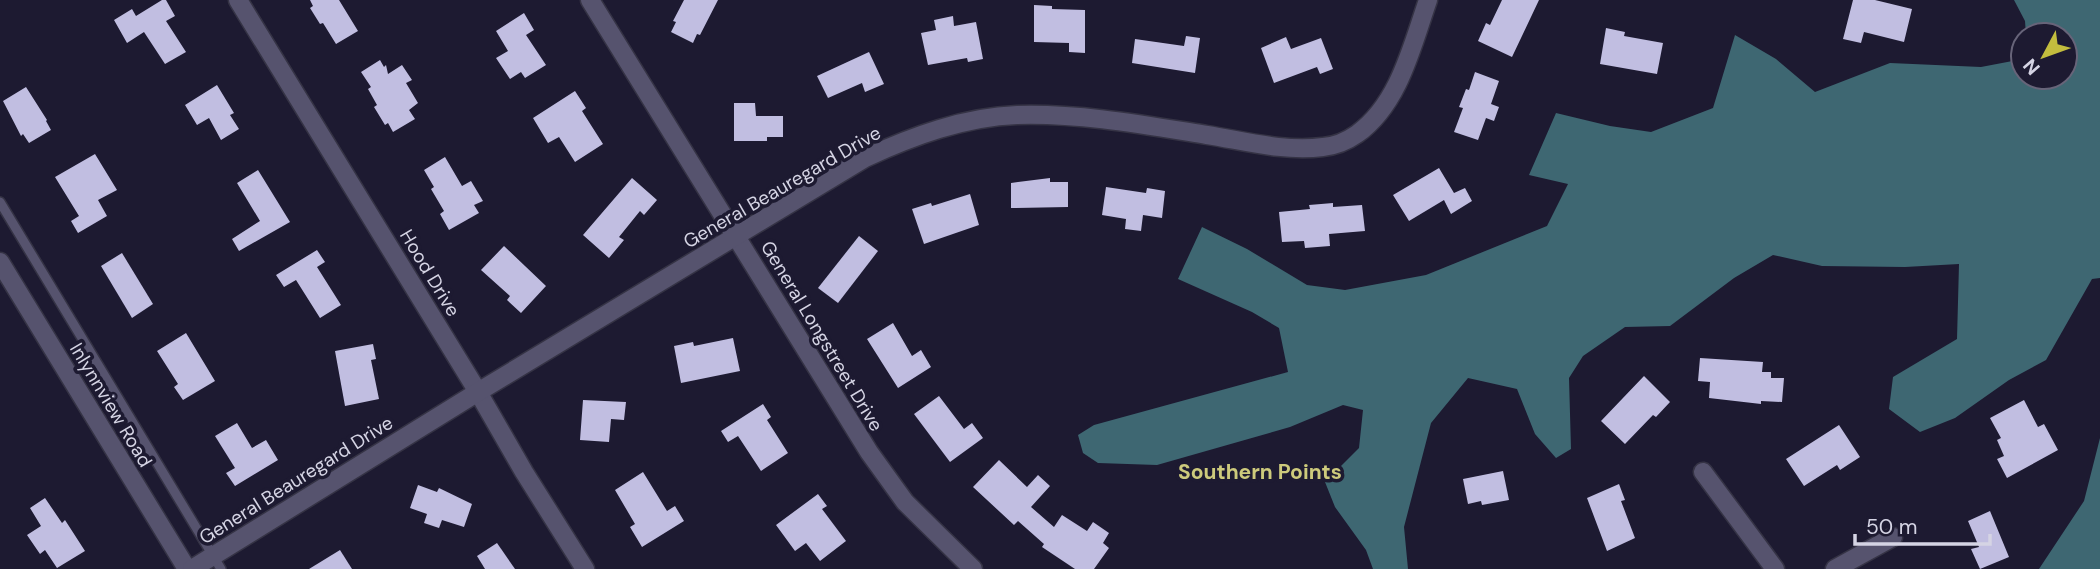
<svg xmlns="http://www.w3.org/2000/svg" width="2100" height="569" viewBox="0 0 2100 569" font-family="'DM Sans',sans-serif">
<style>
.water{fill:#3e6772}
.building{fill:#c1bee1}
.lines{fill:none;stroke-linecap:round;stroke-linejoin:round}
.lane-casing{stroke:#353345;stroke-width:12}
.street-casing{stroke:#353345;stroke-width:21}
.lane{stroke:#56536e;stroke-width:9}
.street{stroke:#56536e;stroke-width:18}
.labels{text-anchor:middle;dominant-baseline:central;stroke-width:7;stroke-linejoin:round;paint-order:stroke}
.street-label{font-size:19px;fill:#d5d4e4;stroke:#1d1a31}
.neighbourhood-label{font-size:21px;font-weight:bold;fill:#cdca7c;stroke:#1d1a31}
</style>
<rect width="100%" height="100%" fill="#1d1a31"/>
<g class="water">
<polygon points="2014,0 2100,0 2100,278 2092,279 2046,360 2009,380 1955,418 1920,432 1889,409 1893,377 1957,339 1959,264 1905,267 1822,266 1773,255 1734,278 1670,326 1625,327 1583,356 1569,378 1571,449 1556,458 1535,434 1517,389 1468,378 1431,423 1404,527 1408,569 1373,569 1366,550 1335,507 1325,482 1359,448 1363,410 1343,405 1290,427 1157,465 1098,463 1083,453 1078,435 1094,425 1288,372 1279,328 1252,312 1178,279 1202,227 1247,249 1307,285 1345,290 1426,275 1547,226 1568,184 1529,175 1556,113 1610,126 1651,132 1713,108 1735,35 1776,59 1815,92 1890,63 1981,67 2023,59 2023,77 2065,77 2065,35 2026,35 2025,21"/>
<polygon points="2100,438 2100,569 2039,569 2084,501"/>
</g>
<g class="building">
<polygon points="162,0 166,0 175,16 166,21 186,52 165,64 144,32 127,43 114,20 132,9 136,16"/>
<polygon points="310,0 339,0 358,31 336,44 323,23 320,24 310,8 313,6"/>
<polygon points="684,0 718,0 700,35 697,34 693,43 671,32 676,22 673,21"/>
<polygon points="1502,0 1539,0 1512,57 1478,41 1486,23 1490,25"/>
<polygon points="1853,0 1875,0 1912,9 1904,42 1864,32 1861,43 1843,39"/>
<polygon points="1034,5 1052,6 1052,9 1085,10 1085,53 1069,52 1069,43 1034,42"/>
<polygon points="524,13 534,30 526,35 546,65 525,78 521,72 510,79 496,58 508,51 496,31"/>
<polygon points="953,16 954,26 976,22 983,59 968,62 967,58 928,65 921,33 936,30 934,20"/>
<polygon points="1606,28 1625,32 1624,36 1663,43 1657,74 1600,64"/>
<polygon points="1186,36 1200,38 1195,73 1132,63 1135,39 1184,46"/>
<polygon points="1286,37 1291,49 1321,38 1333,69 1320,74 1317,67 1274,83 1261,48"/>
<polygon points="869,52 884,84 865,92 862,83 828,98 817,76"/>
<polygon points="380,60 384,67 386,65 388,74 402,65 412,80 406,83 418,103 409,110 415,119 393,132 388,123 385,125 374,107 377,105 368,89 371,87 361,72"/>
<polygon points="1475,72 1499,81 1491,104 1499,107 1494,121 1486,118 1478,140 1454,132 1463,108 1459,107 1466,89 1469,90"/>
<polygon points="217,85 234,113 230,115 239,129 221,140 209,118 197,125 185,105"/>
<polygon points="26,87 47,120 46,121 51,130 29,143 23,134 21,136 3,101"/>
<polygon points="575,91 586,108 582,111 603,144 575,162 559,137 548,143 533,118"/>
<polygon points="734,103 755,103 756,116 783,116 783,137 767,137 767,141 734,141"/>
<polygon points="95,154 117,190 98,200 107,216 78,233 71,221 79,216 55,177"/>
<polygon points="445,157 462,186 471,181 483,201 474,205 479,213 449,230 440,214 444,211 431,189 434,187 424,170"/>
<polygon points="1439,168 1454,193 1465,188 1472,201 1451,214 1444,200 1409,221 1393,195"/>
<polygon points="258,170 290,222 239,251 232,239 260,221 237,183"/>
<polygon points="632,178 657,200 644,215 640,211 619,237 624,240 609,258 583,235"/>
<polygon points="1050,178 1050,182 1068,182 1068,207 1011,208 1011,183"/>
<polygon points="1106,187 1146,193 1147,188 1165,191 1162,218 1143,215 1141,231 1125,229 1126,219 1102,215"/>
<polygon points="970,194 979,225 924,244 912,209 931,203 932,206"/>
<polygon points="1333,203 1333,207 1362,205 1365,231 1329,234 1330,246 1305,248 1304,241 1282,242 1279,212 1310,209 1309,205"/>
<polygon points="859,236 878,251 838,303 818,288"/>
<polygon points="504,246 546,286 521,313 507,300 510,296 481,270"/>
<polygon points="317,250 325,262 317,267 341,305 320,318 296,280 284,287 276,275"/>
<polygon points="122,253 153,304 132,318 101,266"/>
<polygon points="893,323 912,356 921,350 931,367 898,388 867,339"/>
<polygon points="186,333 215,381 183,400 174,387 178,384 157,351"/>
<polygon points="733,338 740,371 681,383 674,346 693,342 694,346"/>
<polygon points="373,344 376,359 371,360 379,399 345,406 335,351"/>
<polygon points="1700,358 1763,362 1762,372 1771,372 1771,378 1784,378 1782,402 1761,401 1761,404 1709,398 1710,382 1698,381"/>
<polygon points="1644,376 1670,402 1656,417 1653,415 1625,444 1601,421"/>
<polygon points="939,396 964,429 972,423 983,438 950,462 914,414"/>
<polygon points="583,400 626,402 624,420 611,419 609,442 580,440"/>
<polygon points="2024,400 2038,427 2044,424 2058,450 2007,478 1997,459 2004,456 1997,440 2001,438 1990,418"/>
<polygon points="763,404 771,417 767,420 788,453 761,471 738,436 728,442 721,431"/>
<polygon points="237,423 252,448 266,440 278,460 235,486 226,473 235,468 215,436"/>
<polygon points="1839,425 1860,457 1840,470 1837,465 1804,486 1786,459"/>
<polygon points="999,460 1027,487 1038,475 1050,486 1031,507 1054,527 1062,515 1087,531 1093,522 1109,533 1103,543 1109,548 1094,569 1075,569 1042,547 1044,544 1018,521 1014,525 973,487"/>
<polygon points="1503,471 1509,500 1482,505 1481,501 1468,504 1463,479"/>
<polygon points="643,472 667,511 675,506 684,521 642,547 630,527 635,524 615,490"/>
<polygon points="1619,484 1625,500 1621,501 1635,538 1607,551 1587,498"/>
<polygon points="418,485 437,492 439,488 472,504 464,527 442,520 439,528 424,523 427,514 410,508"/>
<polygon points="818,494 827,506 822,509 846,541 820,561 806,543 795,551 776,525"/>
<polygon points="45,498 62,523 65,520 85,551 57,568 45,550 40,554 27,535 41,526 30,508"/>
<polygon points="1990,511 2009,557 1980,569 1971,549 1979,547 1968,521"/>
<polygon points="497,543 515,569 485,569 477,556"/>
<polygon points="340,550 352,569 309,569"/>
</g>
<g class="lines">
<defs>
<polyline id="lane" points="0,202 221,569"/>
<g id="street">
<polyline points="238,0 478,392 524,472 585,569"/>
<polyline points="590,0 869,452 905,502 973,569"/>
<polyline points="0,262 187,569"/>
<polyline points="1703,472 1775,569"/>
<path d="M192,569L478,392L865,158C913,136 964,117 1017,115C1080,113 1145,125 1207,135C1245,141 1284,152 1323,147C1335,146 1347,141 1357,134C1399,104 1412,46 1428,0"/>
<polyline points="1835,569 1893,537"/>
</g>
</defs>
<use href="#lane" class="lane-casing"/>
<use href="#street" class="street-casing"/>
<use href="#lane" class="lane"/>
<use href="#street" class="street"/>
</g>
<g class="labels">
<g class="street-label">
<text transform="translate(782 187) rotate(-30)">General Beauregard Drive</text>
<text transform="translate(430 273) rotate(59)">Hood Drive</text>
<text transform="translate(822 336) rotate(59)">General Longstreet Drive</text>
<text transform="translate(111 405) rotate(59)">Inlynnview Road</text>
<text transform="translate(296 480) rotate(-32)">General Beauregard Drive</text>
</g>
<g class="neighbourhood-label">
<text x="1260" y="472">Southern Points</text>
</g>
</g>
<g transform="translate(2044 56) rotate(229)"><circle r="33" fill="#1d1a31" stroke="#676479" stroke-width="2"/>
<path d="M0-5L12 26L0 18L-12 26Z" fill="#c3bd3e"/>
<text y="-10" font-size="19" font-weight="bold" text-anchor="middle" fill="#d5d4e4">N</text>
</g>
<path d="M1855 534v10h135v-10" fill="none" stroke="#d5d4e4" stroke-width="3.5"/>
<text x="1866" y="534" font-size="21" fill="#d5d4e4" stroke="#1d1a31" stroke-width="5" paint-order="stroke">50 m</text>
</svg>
